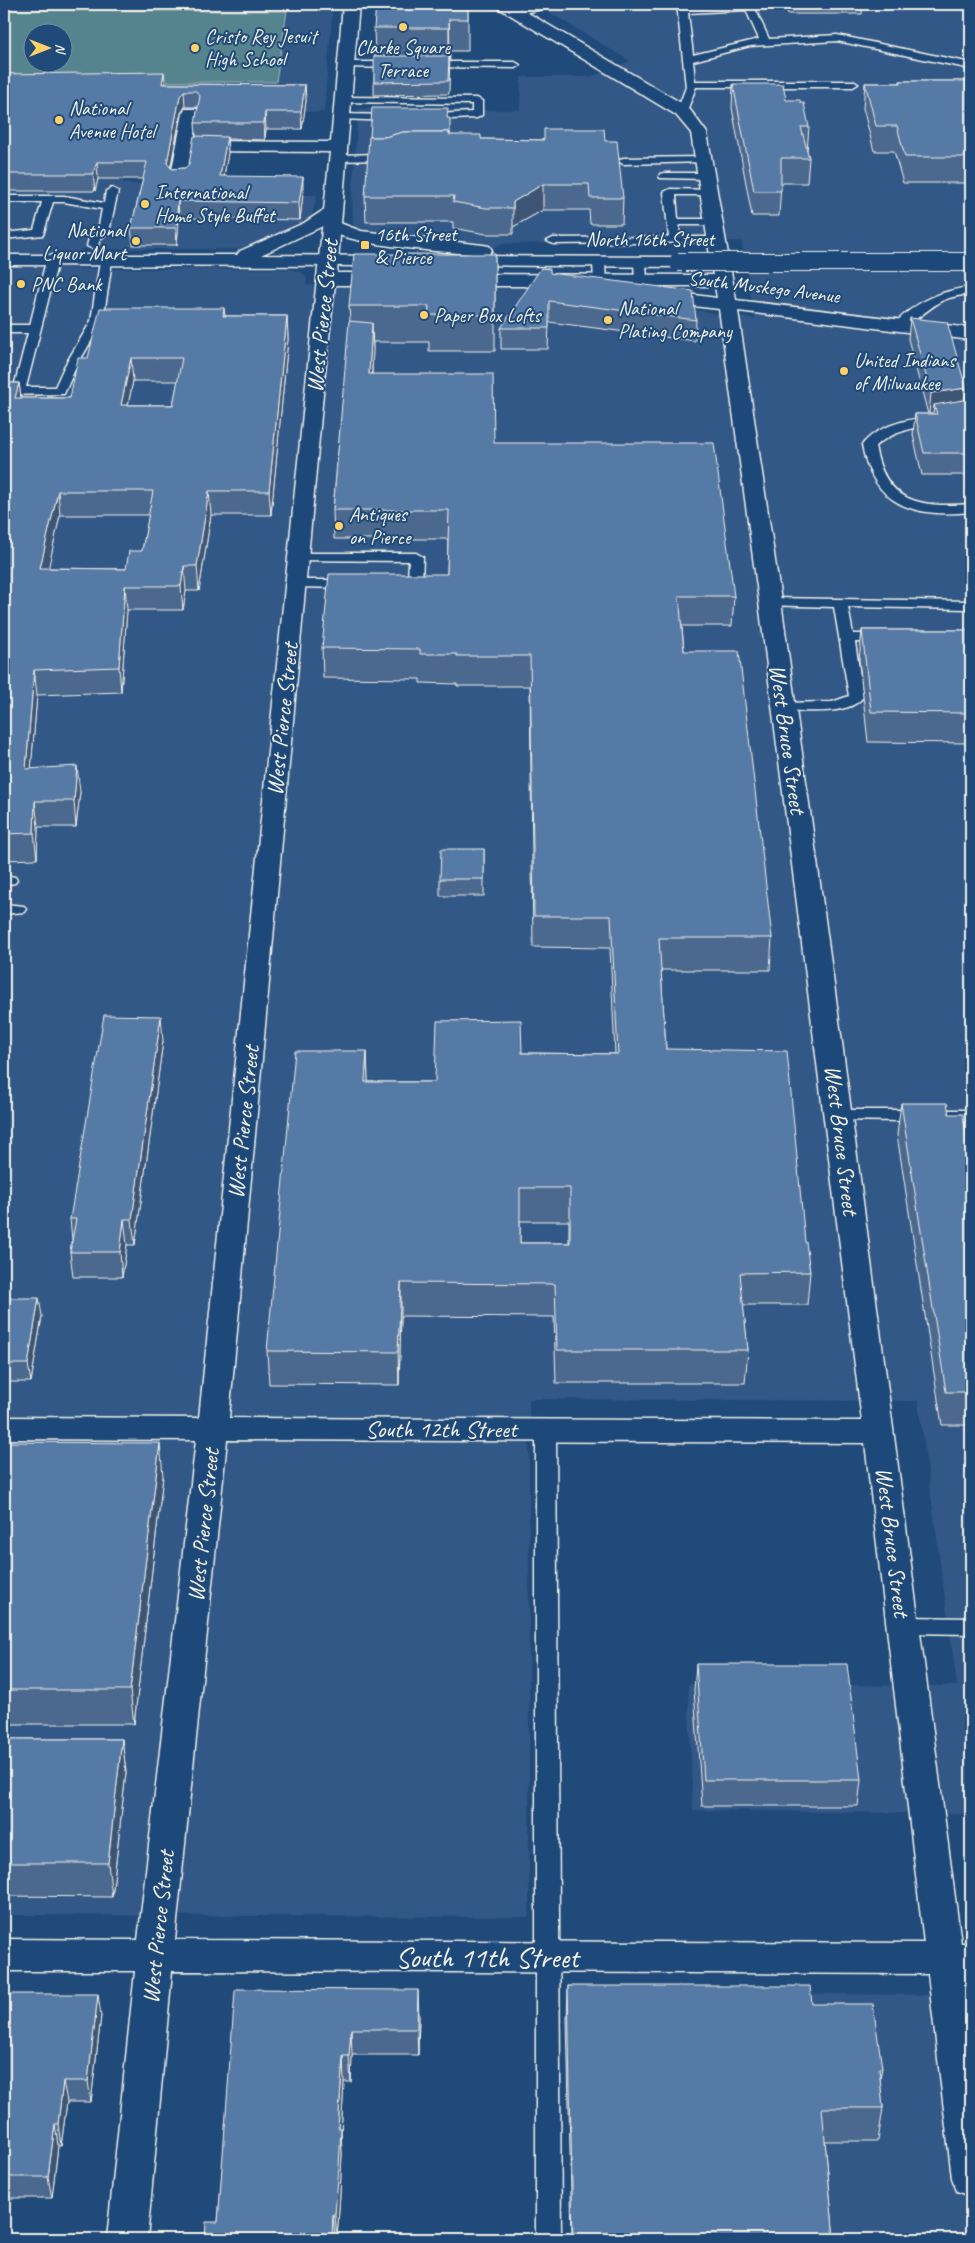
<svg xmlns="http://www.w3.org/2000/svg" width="975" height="2243" viewBox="0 0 975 2243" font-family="Caveat,sans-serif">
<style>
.built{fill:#305887;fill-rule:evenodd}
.green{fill:#54848e;stroke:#a4babb;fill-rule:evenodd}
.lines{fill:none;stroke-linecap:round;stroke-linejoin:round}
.lane-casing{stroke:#f4f1e8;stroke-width:3}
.street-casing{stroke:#f4f1e8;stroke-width:3}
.secondary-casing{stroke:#f4f1e8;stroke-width:3}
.lane{fill:#1f4a7a;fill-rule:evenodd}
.street{fill:#1f4a7a;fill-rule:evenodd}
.secondary{fill:#1f4a7a;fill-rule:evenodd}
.secondary-bridge-casing{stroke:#f4f1e8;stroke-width:20;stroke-linecap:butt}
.secondary-bridge{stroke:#1f4a7a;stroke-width:18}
.wall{fill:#4b698f;stroke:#f4f1e8;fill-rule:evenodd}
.shaded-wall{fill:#3d5574;stroke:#f4f1e8}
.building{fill:#577aa6;stroke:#f4f1e8;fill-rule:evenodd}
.poi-dot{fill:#ffd166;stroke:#1f4a7a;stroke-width:2}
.labels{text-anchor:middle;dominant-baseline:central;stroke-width:4;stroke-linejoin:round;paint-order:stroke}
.far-poi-label{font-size:20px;fill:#f4f1e8;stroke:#1f4a7a;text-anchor:start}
.far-street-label{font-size:20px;fill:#f4f1e8;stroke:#1f4a7a}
.street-label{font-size:24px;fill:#f4f1e8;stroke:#1f4a7a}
.near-street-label{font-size:29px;fill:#f4f1e8;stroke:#1f4a7a}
</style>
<rect width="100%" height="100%" fill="#1f4a7a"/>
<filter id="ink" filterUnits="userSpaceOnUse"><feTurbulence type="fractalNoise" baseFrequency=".02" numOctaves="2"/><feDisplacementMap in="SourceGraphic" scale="10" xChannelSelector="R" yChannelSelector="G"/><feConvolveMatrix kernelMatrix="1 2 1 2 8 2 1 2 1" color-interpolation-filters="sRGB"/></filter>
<g filter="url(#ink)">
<g class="built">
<path d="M4,4H333L324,112L65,111L4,87ZM32,32H62V62H32Z"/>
<polygon points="535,4 971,4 971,1814 693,1810 688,1684 957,1686 918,1401 529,1399 529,1917 4,1915 4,175 125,175 123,184 143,184 173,196 317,195 311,219 262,244 248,249 81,249 76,269 290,269 304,274 307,279 306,285 532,287 755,319 741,241 504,244 493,247 373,233 356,228 353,225 352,199 358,109 520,110 521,77 590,77 630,61"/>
<polygon points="568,1992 971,1995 971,2239 571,2239"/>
</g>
<path class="green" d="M4,10L287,11L276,82H4ZM32,32H62V62H32Z"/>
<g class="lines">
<defs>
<g id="lane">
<polygon points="540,4 558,4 556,6 515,15 510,12 512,10"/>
<path d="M677,4H687V7L753,4L769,39L837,35L971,63V69L837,41L750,46L693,61L695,81H853L858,84L853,87H696L687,111L682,114L677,111L686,87ZM746,10L759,39L693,55L688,13Z"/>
<polygon points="346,62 398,62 403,65 398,68 342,67 341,65"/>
<polygon points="426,62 515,62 520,65 515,68 422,67 421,65"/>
<polygon points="343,97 477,98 482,101 482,115 477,118 425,120 421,119 421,115 472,112 472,104 339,102 339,98"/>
<polygon points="341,114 394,115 399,118 394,121 337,119 337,115"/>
<polygon points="392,152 397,155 396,157 385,160 337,161 332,158 337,155 384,154"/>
<polygon points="704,157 708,158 709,160 708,162 623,164 618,161 623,158"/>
<polygon points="664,173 706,173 711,176 706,179 660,178 659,176 660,174"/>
<polygon points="112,188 118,191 109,232 100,239 97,248 93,249 87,246 89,238 98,231 102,209 64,202 53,202 43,235 4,239 4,233 34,230 42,202 4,202 4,196 64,196 104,203 106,191"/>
<polygon points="670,189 713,190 715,192 713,194 709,195 676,195 678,219 714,219 720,222 714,225 679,225 680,237 717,237 723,240 721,242 553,244 547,241 553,238 669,237 664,192"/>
<polygon points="52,258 58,261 26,387 55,387 64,367 91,321 100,261 106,258 112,261 103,321 76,367 64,394 4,395 4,387 14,387 28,333 4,333 4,325 30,325 46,261"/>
<polygon points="640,260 646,263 647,281 641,285 635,281 634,263"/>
<polygon points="599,261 605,264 606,281 600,285 594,281 593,264"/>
<path d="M971,287V294C962,295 953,296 944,300C931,305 906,331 895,329L893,326C912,303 942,290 971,287Z"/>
<path d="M971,410V418C937,425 903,424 875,446C885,503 920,508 971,504V512C915,518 873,506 862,445C884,416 938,417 971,410Z"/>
<path d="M298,553H416L423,557L422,583C416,589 399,589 393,583L395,580L408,579L409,561L293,560L291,557Z"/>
<polygon points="295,580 352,580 359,584 352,588 290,587 288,584"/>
<path d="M769,598L971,601V609L848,607L853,634H886L893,638L886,642H855L863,697C849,716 805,711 784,710L779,709L777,706L779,703L832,702L849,696L834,607L764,605L762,602L764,599Z"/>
<polygon points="4,875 15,877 17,880 15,883 4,885"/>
<polygon points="4,904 24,906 26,909 24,912 4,914"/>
<polygon points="839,1110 971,1110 971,1122 833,1120 830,1116 833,1112"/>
<polygon points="546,1422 553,1424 556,1429 561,2239 536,2239 536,1429 539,1424"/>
<polygon points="904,1617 971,1618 971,1634 904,1633 897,1631 894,1625 897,1619"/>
</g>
<path id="street" d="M343,4H359L337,273H390L396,275L399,279L396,283L390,285H335L325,372L229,1418L862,1421L758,594L719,309L658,302L651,300L649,296L651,292L658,290L717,298L715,286H577L575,290L568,292L524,286H458L452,284L449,280L452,276L458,274L713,275L691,133L676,115L497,7L494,4H513L688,107L707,133L736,300L971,328V340L738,311L780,594L841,1035L961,1943H971V1975H965L971,2027V2196L957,2191L952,2178L928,1974L172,1971L147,2239H107L135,1971H4V1939L138,1940L196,1440L4,1439V1417L199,1418L330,152L193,151L188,180L185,184H173L170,180L183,113L185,109H197L199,113L194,141L331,142ZM227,1440L865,1443L924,1943L175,1940Z"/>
<g id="secondary">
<path d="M331,208L337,209L340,213L332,220L361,231L483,245L489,246L492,250L489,254L483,255C452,252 340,246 323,226L261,255L390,256L396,257L399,261L396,265L390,266L4,265V255H237L240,251L304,223L325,209Z"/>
<polygon points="458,256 678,257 684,258 687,262 684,266 678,267 452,265 449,261 452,257"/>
</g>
</defs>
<use href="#lane" class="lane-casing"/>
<use href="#street" class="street-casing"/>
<use href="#secondary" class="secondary-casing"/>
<use href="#lane" class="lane"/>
<use href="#street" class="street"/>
<use href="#secondary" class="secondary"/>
<defs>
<polyline id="secondary-bridge" points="678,262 971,262"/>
</defs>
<use href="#secondary-bridge" class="secondary-bridge-casing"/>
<use href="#secondary-bridge" class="secondary-bridge"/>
</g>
<g class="wall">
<polygon points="468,4 468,51 450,51 449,94 374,95 374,82 375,56 374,28"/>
<polygon points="786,4 863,4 862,14 788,14"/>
<path d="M4,74L165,84L305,85L306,101L302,129H266L265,140L227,139L228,153L224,176L303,193L300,220L179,218L177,245H133L131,228L143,179H98L95,191H4ZM185,107H197L198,108L195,123L196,136L189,164L185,168L172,169L171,167L181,113Z"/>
<polygon points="900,81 971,81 971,183 903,183 894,151 874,151 863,108 865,83 900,83"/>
<polygon points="733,84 786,100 809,127 807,151 809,158 807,183 781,183 779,216 752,216 732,108"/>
<polygon points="448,118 450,135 481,139 605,141 623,198 622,224 590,224 589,210 543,210 513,227 513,234 486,234 453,228 453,222 366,222 365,196"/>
<path d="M495,254V351H429V342H373L372,374L494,443L734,596L732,626H682L684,651L772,938L770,970H661L666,1049L805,1242L810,1272L807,1305H743L748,1350L745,1383H556L554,1317L401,1316L399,1385L269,1384L267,1351L367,1051L368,1082H435L522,1053L615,1054L610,948L533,947L530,686H457V684L420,683V679L323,678L322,648L447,574L448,539H334L333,510L350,321L349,306ZM520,1221H569V1243H520Z"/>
<polygon points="550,273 696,320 695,341 549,322 548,349 501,349 501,328"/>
<path d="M224,308L225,316H287L288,339L271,515H211L199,591H186L183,610H127L121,692L37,695L31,769L80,792L76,827H38L37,859L4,860V383H19L21,398H70L88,358ZM133,381H178L173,405H128ZM60,515H149L142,551L126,569L48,568Z"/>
<polygon points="910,318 965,400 971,403 971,475 922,475 913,435 915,414 928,414 908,339"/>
<polygon points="862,630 971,630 971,757 969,743 868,742 859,660"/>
<polygon points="484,849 484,896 440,896 440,879"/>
<polygon points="163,1041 135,1245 127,1245 122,1277 73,1277 70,1252 72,1239 70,1219"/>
<polygon points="901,1103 949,1114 966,1137 971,1137 971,1425 942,1425 897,1135"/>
<polygon points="4,1298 42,1316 31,1382 4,1382"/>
<polygon points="4,1442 163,1476 134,1724 12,1724 10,1739 122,1739 126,1772 112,1897 4,1896"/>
<polygon points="696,1664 861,1780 858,1806 702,1806 694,1690"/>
<polygon points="568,1986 812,2004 882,2068 880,2079 883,2108 878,2141 825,2141 834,2239 572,2239 567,2019"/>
<polygon points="237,1989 419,2016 418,2055 352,2055 351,2082 344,2082 341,2133 342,2154 340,2194 337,2239 205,2239 218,2222"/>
<polygon points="4,1994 101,2016 91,2102 67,2102 61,2146 58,2146 52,2198 4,2198"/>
</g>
<g class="shaded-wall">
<polygon points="449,19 450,51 449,60"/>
<polygon points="164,72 166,88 162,84"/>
<polygon points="305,85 306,101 302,129 301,112"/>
<polygon points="184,91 185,107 181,113 168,180 167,163 180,96"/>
<polygon points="265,112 266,129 265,140 264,123"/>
<polygon points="227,137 228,153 221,193 220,176"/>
<polygon points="97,162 98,179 95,191 93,174"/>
<polygon points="303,177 303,193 300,220 299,203"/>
<polygon points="543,184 543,210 513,227 513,202"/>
<polygon points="178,201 179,218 177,245 176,228"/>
<polygon points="287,316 288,339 271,515 269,491"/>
<polygon points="372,323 373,350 370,402 369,374"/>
<polygon points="131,358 133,381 123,429 121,405"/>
<polygon points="19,383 22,406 15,398"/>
<polygon points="966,388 964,409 934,405 933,414 929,414 931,393"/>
<polygon points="58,491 60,515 43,593 40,568"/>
<polygon points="209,491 211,515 199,591 197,566"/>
<polygon points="184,566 186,591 183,610 181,586"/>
<polygon points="125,586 127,610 121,692 119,667"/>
<polygon points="34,670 37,695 29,795 26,769"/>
<polygon points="77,766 80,792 76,827 74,801"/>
<polygon points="35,801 38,827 37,859 34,833"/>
<polygon points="161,1016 163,1041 135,1245 132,1219"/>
<polygon points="367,1051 368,1084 365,1082"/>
<polygon points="124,1219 127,1245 122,1277 120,1252"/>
<polygon points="401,1283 401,1316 399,1385 398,1352"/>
<polygon points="39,1298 42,1316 31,1382 28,1364"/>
<polygon points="160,1443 163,1476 134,1724 130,1690"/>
<polygon points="7,1690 12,1724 5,1772 4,1764 4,1713"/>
<polygon points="122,1739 126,1772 112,1897 108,1863"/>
<polygon points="418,1990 419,2016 418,2055 417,2029"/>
<polygon points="98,1994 101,2016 91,2102 88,2081"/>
<polygon points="351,2029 352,2055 351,2082 349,2056"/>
<polygon points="343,2056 344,2082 341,2133 342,2154 340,2194 337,2239 335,2214 338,2128"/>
<polygon points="63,2081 67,2102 61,2146 58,2124"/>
<polygon points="55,2124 58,2146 52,2198 48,2177"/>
<polygon points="333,2214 335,2239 332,2239"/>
</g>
<g class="building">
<polygon points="376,4 468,4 468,19 449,19 449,28 374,28"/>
<polygon points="374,56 449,56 448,81 374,82"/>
<polygon points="164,72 162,84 305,85 301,112 265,112 264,123 195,123 200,96 196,91 184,91 180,96 167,163 172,169 185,168 189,164 194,136 227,137 220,176 303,177 299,203 178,201 176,228 131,228 147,162 97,162 93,174 4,174 4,74"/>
<polygon points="900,81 971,81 971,157 905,157 897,126 876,126 865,83 901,83"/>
<polygon points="733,84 783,84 786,100 800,100 801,103 804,103 809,127 801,127 809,158 781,158 781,191 754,191"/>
<polygon points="372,108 448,108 447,118 450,118 450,134 449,132 403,132 385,137 370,137"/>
<polygon points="544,129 604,129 605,141 617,141 623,198 590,198 589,184 543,184 513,202 513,208 486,208 453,202 454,196 365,196 369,137 385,137 403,132 449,132 449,135 481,135 481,139 544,140"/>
<polygon points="354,254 495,254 495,315 428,315 429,306 349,306"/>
<polygon points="541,268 550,269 550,273 693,291 696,320 549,301 549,328 501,328"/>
<path d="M100,308H224L223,316H287L269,491H209L197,566H184L181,586H125L119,667L34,670L26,769L77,766L74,801H35L34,833L4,834V383H19L15,398H70L78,358H88ZM131,358H182L173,405H121ZM58,491H153L142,551H129L126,569L40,568Z"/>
<polygon points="910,318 947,322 966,388 931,393"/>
<path d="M349,321L372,323L369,374H493L494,443H714L734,596H679L684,651H739L772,938H659L666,1049L787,1051L805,1242H806L810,1272L740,1273L748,1350H557L555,1284L401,1283L398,1352L267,1351L295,1051H367L365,1082H435L437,1021L521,1020L522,1053L618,1054L611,916H534L530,656H457V654H420V649L322,648L329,574H447L449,510H333ZM520,1188H570V1243H520Z"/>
<polygon points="969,399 970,403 971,403 971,453 924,453 915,414 937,414 934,405"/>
<polygon points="862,630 971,630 971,713 871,712"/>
<polygon points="441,849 484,849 484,879 440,879"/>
<polygon points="104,1015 161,1016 132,1219 124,1219 120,1252 70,1252 76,1219 70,1219"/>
<polygon points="901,1103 947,1103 949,1114 963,1114 966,1137 971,1137 971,1392 946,1392"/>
<polygon points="4,1298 39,1298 28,1364 4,1364"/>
<polygon points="4,1442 160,1443 130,1690 7,1690 4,1713"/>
<polygon points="696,1664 847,1664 861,1780 704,1780"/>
<polygon points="4,1739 122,1739 108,1863 4,1863"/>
<polygon points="568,1986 810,1986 812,2004 873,2004 882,2068 879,2068 883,2108 822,2108 834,2239 573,2239"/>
<polygon points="237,1989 418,1990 417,2029 351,2029 349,2056 343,2056 338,2128 341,2128 339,2168 335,2214 333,2214 332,2239 205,2239 206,2222 218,2222 235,1991"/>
<polygon points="4,1994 98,1994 88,2081 63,2081 58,2124 55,2124 48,2177 4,2177"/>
</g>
</g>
<g class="poi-dot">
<circle cx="403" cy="27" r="5"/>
<circle cx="195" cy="48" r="5"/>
<circle cx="59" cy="120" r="5"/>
<circle cx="145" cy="204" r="5"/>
<circle cx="136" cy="241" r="5"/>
<rect x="360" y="240" width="10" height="10" rx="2.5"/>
<circle cx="21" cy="284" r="5"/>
<circle cx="424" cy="315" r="5"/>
<circle cx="608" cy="320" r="5"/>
<circle cx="844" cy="371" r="5"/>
<circle cx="339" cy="526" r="5"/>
</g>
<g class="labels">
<g class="far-poi-label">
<text x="205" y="36">Cristo Rey Jesuit<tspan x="205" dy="23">High School</tspan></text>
<text x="403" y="47" text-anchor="middle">Clarke Square<tspan x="403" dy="23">Terrace</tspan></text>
<text x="69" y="108">National<tspan x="69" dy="23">Avenue Hotel</tspan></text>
<text x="155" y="192">International<tspan x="155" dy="23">Home Style Buffet</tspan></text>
<text x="126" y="230" text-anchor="end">National<tspan x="126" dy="23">Liquor Mart</tspan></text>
<text x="375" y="234">16th Street<tspan x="375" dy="23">&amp; Pierce</tspan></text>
<text x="31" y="284">PNC Bank</text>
<text x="618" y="308">National<tspan x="618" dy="23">Plating Company</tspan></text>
<text x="434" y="315">Paper Box Lofts</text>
<text x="854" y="360">United Indians<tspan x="854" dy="23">of Milwaukee</tspan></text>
<text x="349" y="514">Antiques<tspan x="349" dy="23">on Pierce</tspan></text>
</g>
<g class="far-street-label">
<text x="650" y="239">North 16th Street</text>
<text transform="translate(764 287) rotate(7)">South Muskego Avenue</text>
</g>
<g class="street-label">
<text transform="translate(322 316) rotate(-84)">West Pierce Street</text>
<text transform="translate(282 719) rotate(-84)">West Pierce Street</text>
<text transform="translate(788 739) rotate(82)">West Bruce Street</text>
<text transform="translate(243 1122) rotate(-84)">West Pierce Street</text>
<text transform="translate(842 1140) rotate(83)">West Bruce Street</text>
<text x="441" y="1429">South 12th Street</text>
<text transform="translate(203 1525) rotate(-84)">West Pierce Street</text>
<text transform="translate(893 1542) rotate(83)">West Bruce Street</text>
<text transform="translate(158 1927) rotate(-84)">West Pierce Street</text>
</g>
<g class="near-street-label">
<text x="487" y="1957">South 11th Street</text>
</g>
</g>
<rect width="975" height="2243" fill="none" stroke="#1f4a7a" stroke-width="20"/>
<rect x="10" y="10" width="955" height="2223" fill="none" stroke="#f4f1e8" stroke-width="2" filter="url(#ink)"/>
<g transform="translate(48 48) rotate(90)"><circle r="24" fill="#1f4a7a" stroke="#748da6"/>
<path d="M0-4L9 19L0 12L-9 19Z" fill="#ffd166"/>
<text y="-8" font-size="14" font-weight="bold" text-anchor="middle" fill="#f4f1e8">N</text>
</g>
</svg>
